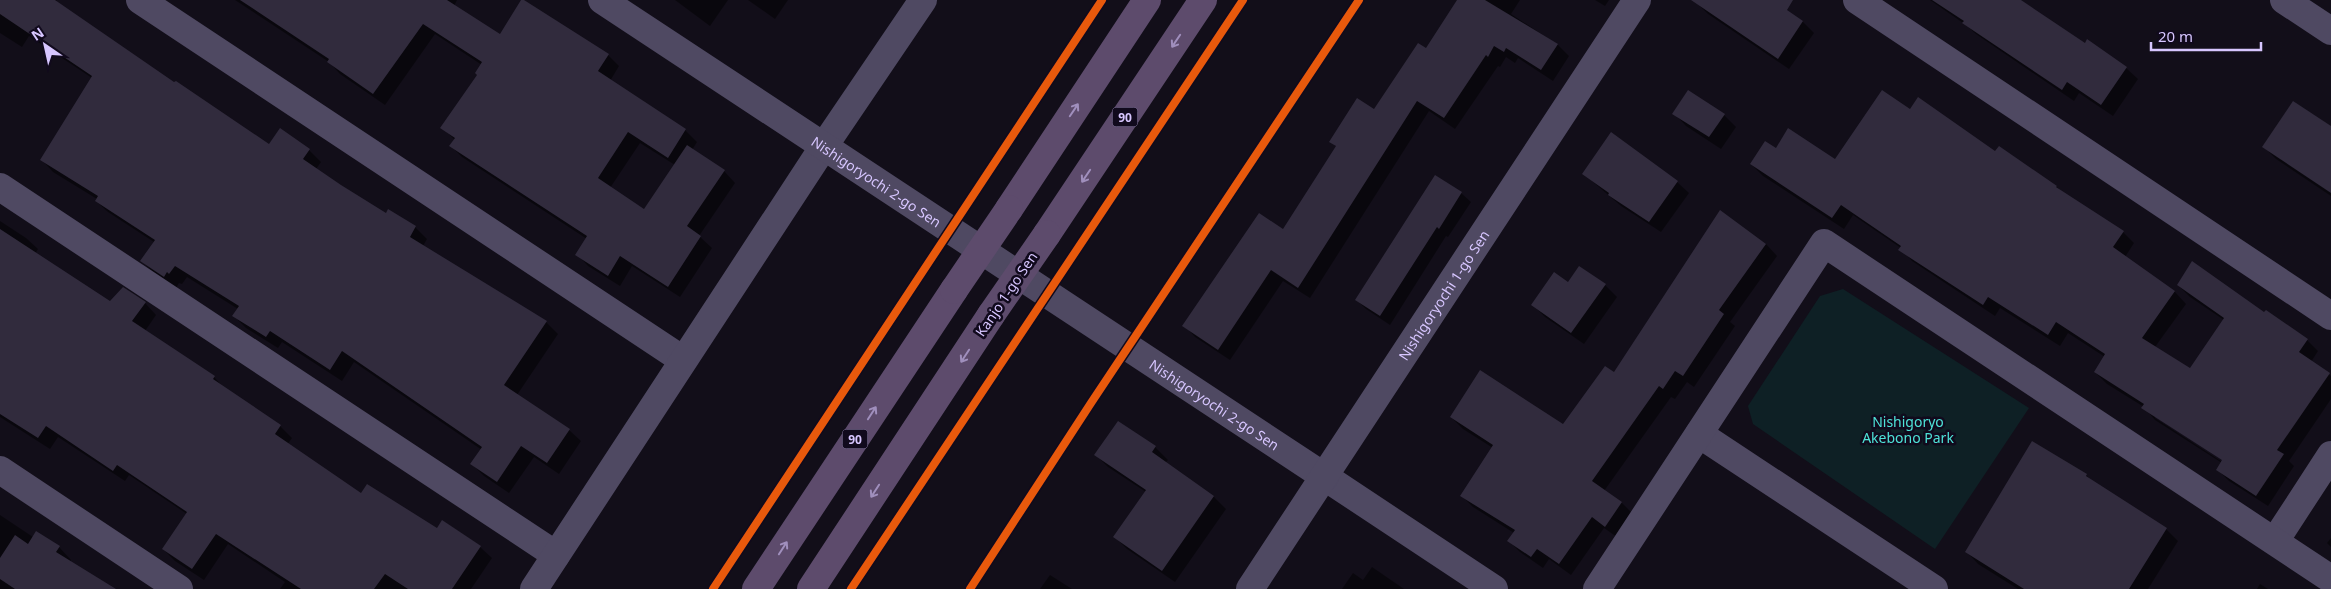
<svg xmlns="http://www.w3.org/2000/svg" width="2331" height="589" viewBox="0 0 2331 589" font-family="'Noto Sans',sans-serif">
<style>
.green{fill:#0e2025}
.shadow{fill:#0007;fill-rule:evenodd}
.building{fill:#312b3d}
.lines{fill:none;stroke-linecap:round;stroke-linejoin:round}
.minor{stroke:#4f4962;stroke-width:28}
.tertiary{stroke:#4f4962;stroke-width:28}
.primary{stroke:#5d4b6c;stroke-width:28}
.primary-bridge{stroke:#5d4b6c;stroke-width:28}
.cycleway-casing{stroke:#110a1d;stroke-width:11}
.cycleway{stroke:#e8590c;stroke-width:8}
.oneway{stroke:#a08fbd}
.labels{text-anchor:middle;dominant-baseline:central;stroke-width:5;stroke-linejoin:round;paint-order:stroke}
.shield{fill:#110a1d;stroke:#9c8ebb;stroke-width:1}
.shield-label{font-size:12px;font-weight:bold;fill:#d7c6ff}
.street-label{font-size:14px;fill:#d7c6ff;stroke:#110a1d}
.park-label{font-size:14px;fill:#4ee3d8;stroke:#110a1d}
</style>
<rect width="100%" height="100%" fill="#120e19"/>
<polygon class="green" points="1843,289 2029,408 1935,549 1753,424 1748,406 1820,296"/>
<g class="shadow">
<polygon points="0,0 57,0 55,2 175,84 269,146 309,150 321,162 316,169 386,215 389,211 415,227 427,239 423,246 546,322 558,334 517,395 569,430 581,441 559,474 534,457 509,493 484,476 472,464 482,450 354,362 342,381 282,342 278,348 246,328 234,316 238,309 187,277 182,284 179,283 176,288 154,273 142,261 154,242 108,212 96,201 97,199 53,172 42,160 92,78 29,36 22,47 0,33"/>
<path d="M235,0H457L454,6L501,36L608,55L619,66L610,81L685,130L697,142L692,150L724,171L735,183L699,236L712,248L680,297L632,266L620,286L588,266L577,254L587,239L462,157L451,146L455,140L442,127L478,75L482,65L435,34L385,105L340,74L329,62ZM640,143L675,165L645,210L610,188Z"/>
<polygon points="675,0 728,0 710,26"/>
<polygon points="748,0 788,0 775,19"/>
<polygon points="1458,0 1520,0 1511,14 1558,45 1569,56 1553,81 1518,58 1515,63 1506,57 1500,67 1498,66 1455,129 1429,111 1310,298 1283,281 1230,360 1195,337 1184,325 1284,231 1337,147 1331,141 1375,111 1427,50"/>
<polygon points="1595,0 1609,0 1605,6"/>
<polygon points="1699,0 1770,0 1803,22 1814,33 1789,69 1708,14 1697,3"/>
<polygon points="1930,0 2019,0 2085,45 2126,68 2138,79 2113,116 2079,93 2074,101 1976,34 1966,25"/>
<path d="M1910,111L1995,153L2056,186L2063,193L2123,232L2134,243L2125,257L2175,292L2186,304L2155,347L2191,370L2224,320L2190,297L2178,285L2265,313L2307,340L2318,351L2311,362L2331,376V399L2289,461L2294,466L2268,506L2229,481L2218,470L2222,463L2155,420L2144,407L2107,384L2095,372L2105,357L2068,333L2060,346L2000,308L1995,316L1912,261L1901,248L1853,215L1844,229L1763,176L1751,164L1776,149L1835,161ZM2155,415L2228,462L2227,465L2155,418Z"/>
<polygon points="1674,113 1724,115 1736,127 1721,149 1686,126"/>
<polygon points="2331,128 2331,196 2276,159 2264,147"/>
<polygon points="1584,174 1677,182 1689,193 1661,232 1621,206"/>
<polygon points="1435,177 1461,193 1471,202 1448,237 1446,236 1390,325 1366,309 1357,300"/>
<polygon points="0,221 26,238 38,249 35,254 111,303 145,303 156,315 145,331 214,377 226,390 280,426 292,438 287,445 361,495 437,530 480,547 492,558 471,589 280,589 285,582 228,544 204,580 175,561 163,549 187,514 129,475 125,481 58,437 50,449 0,417"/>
<polygon points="1766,244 1777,256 1730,322 1735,326 1694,387 1687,382 1675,399 1671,397 1604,491 1621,502 1633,514 1617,537 1604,528 1571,575 1549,559 1543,568 1520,552 1509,541 1514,533 1473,507 1462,496 1493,448 1463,429 1451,417 1564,426 1614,374"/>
<polygon points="1568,283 1605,285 1617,297 1584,344 1545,317 1533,305"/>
<polygon points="1118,422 1155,447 1168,460 1165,463 1214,497 1226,509 1175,582 1127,549 1115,537 1146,492 1108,467 1096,455"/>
<polygon points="2086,475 2095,484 2166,529 2178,541 2148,589 2018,589 1978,564 1967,552"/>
<polygon points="0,515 33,537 36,533 59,547 71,560 70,562 114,589 0,589"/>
<polygon points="2331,538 2331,547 2327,543"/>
<polygon points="1372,567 1404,589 1342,589 1353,573 1363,580"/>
<polygon points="1050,575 1072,589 1040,589"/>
<polygon points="2260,584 2268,589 2257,589"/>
</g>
<g class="building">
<polygon points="0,0 55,0 174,82 176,81 269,144 280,128 310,149 303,159 341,185 386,213 388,209 416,226 410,237 547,321 504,385 570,429 547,463 521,446 497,482 470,464 482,447 342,351 330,370 270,331 266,337 232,316 239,306 175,266 169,274 167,272 164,277 140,261 155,240 95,201 98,196 40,160 92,76 0,14"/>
<polygon points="240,0 447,0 500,34 521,0 524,0 609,54 598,71 686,129 668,158 628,132 598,178 644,209 687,145 725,170 687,226 701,236 668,287 620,256 608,276 575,255 587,236 449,146 455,138 440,128 477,75 475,73 482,62 423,24 373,94 327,62 329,59"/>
<polygon points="1457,0 1485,0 1558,44 1541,70 1506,48 1504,52 1494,46 1488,57 1486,55 1444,118 1417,101 1298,288 1271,270 1218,350 1182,326 1259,213 1283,229 1336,146 1329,142 1357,98 1374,109 1418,43 1426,48"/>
<polygon points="1691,0 1793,0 1787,10 1803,21 1778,59"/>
<polygon points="1932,0 2021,0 2085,43 2087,39 2127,67 2101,105 2067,82 2062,90 1962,23 1964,21"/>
<polygon points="1688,90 1725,114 1709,137 1672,114"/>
<polygon points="1882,90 1910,109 1918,97 1995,151 1999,146 2057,186 2056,187 2124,231 2113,247 2175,291 2142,338 2190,368 2224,318 2177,285 2192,261 2264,312 2266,310 2308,339 2299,352 2330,373 2277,450 2284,454 2256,496 2216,470 2222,460 2141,408 2144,404 2094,372 2105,354 2056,322 2048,335 1988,297 1983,305 1898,250 1901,246 1841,205 1832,218 1750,164 1765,141 1776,148 1788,128 1835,159"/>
<polygon points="2293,101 2331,126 2331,193 2262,147"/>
<polygon points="1611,132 1678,181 1649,222 1608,195 1609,193 1582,174"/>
<polygon points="1435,175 1462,192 1439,229 1437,227 1380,316 1355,300"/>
<polygon points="1720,210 1766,244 1719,310 1724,314 1683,376 1675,371 1663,389 1659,386 1592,481 1622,502 1605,527 1592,517 1559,564 1537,549 1531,557 1507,541 1515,530 1460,496 1493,445 1450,417 1480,370 1563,424 1605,366 1614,372"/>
<polygon points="0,229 110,301 123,287 146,302 132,321 215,376 213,379 281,425 275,434 361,493 367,484 437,528 442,520 481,546 452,589 408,589 385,574 374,589 301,589 216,534 192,569 162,549 187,512 117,465 113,471 46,426 38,438 0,414"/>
<polygon points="1579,266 1606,284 1571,333 1531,305 1554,272 1568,282"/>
<polygon points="1118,421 1156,446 1152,452 1214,496 1162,571 1113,537 1146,490 1094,455"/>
<polygon points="2032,441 2087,474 2086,476 2167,528 2129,589 2024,589 1965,552"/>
<polygon points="36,531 60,546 56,552 116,589 15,589 0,579 0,558 15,535 28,544"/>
</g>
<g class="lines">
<g class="minor">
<polyline points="140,0 683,360"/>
<polyline points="1857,0 2331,316"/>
<polyline points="2284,0 2331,31"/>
<polyline points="0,187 556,555"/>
<polyline points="1699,434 1934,589"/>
<polyline points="0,470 179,589"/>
<polyline points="1325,477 1494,589"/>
<polyline points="2275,541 2331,455"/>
<polyline points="534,589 824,146 923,0"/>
<polyline points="1597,589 1824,243 2331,579"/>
</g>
<g class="tertiary">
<path id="s1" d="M602,0L1325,477"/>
<path id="s2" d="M1250,589L1637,0"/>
</g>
<g class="primary">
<polyline points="1009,209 1147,0"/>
<polyline points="1047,234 1203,0"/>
<polyline points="756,589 954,290"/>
<polyline points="811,589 991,315"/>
</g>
<g class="primary-bridge">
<polyline points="954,290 1009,209"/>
<polyline points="991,315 1047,234"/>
</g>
<defs>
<g id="cycleway">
<polyline points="713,589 1102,0"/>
<path d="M851,589C981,392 1113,197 1243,0"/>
<polyline points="970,589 1091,403 1359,0"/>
</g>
</defs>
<use href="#cycleway" class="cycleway-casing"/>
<use href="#cycleway" class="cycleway"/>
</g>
<defs><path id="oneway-shaft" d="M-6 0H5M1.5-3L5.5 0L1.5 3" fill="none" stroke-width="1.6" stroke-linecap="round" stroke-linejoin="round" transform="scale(1.25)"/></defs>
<g class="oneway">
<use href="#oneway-shaft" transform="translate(1176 41) rotate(124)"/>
<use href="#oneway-shaft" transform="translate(1074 110) rotate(-56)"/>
<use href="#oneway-shaft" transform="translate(1086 176) rotate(124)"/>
<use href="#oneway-shaft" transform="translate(965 356) rotate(123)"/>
<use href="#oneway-shaft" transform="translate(872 413) rotate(-57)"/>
<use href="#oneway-shaft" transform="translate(875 491) rotate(123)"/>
<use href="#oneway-shaft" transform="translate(783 548) rotate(-57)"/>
</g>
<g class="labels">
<g class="shield">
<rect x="1112.5" y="107.5" width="25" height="19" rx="4"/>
<rect x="842.5" y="429.5" width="25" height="19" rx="4"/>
</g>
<g class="shield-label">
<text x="1125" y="117">90</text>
<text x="855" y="439">90</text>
</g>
<g class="street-label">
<text stroke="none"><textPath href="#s1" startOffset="329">Nishigoryochi 2-go Sen</textPath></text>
<text transform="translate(1006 294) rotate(-56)">Kanjo 1-go Sen</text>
<text stroke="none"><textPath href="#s2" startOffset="352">Nishigoryochi 1-go Sen</textPath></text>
<text stroke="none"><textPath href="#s1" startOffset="734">Nishigoryochi 2-go Sen</textPath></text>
</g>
<g class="park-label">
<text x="1908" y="421">Nishigoryo<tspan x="1908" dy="16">Akebono Park</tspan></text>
</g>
</g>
<g transform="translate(45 45) rotate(326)" stroke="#110a1d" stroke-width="4" paint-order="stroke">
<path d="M0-4L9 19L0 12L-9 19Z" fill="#d7c6ff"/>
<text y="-8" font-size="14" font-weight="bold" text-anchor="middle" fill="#d7c6ff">N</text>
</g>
<path d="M2151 42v8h110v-8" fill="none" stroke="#d7c6ff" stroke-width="2.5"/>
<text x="2158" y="42" font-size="15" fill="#d7c6ff" stroke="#110a1d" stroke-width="4" paint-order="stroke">20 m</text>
</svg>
